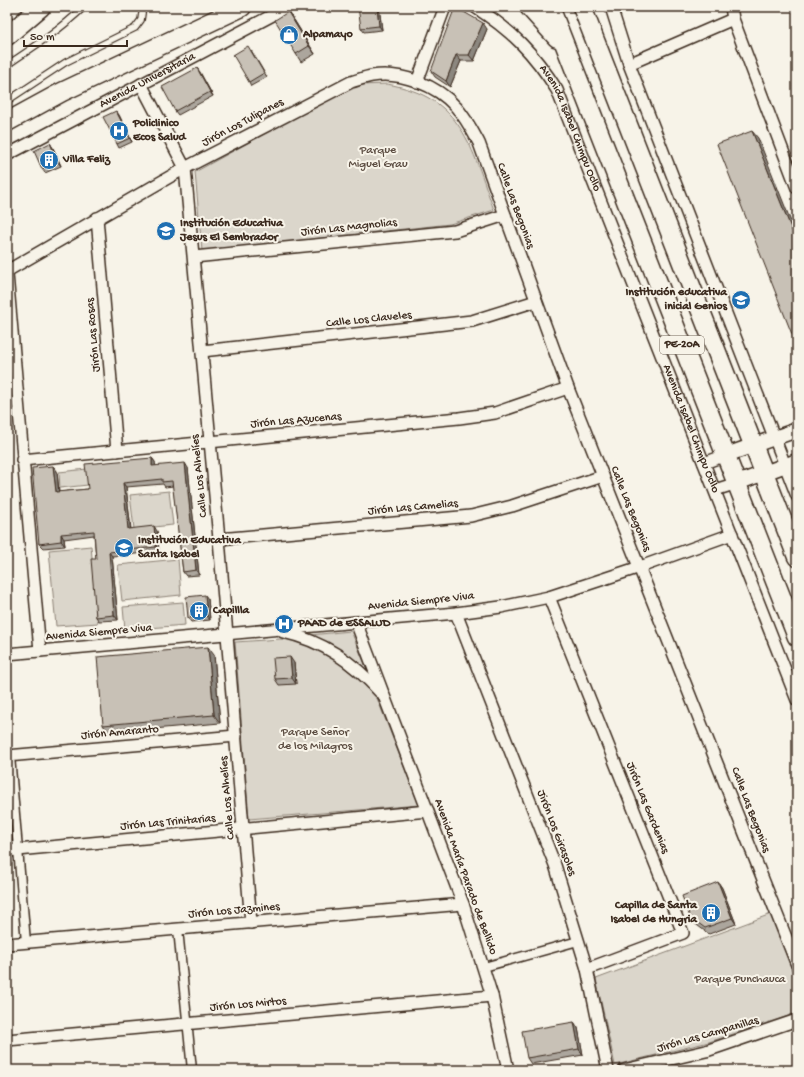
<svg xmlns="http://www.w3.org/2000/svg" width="804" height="1077" viewBox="0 0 804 1077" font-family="'Gochi Hand',sans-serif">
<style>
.green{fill:#dbd6cb;stroke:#8b8074}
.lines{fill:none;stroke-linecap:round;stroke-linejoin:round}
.service-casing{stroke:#3b2a1e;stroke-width:8}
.pedestrian-casing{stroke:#3b2a1e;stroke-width:11}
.minor-casing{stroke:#3b2a1e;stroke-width:14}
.tertiary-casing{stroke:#3b2a1e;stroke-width:17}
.primary-casing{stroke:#3b2a1e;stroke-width:21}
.service{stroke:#f7f3e8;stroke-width:5.5}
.pedestrian{stroke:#f7f3e8;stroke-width:8}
.minor{stroke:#f7f3e8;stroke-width:11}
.tertiary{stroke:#f7f3e8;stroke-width:14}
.primary{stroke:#f7f3e8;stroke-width:18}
.wall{fill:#aca69d;stroke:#3b2a1e}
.shaded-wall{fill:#8c877f;stroke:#3b2a1e}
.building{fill:#c8c1b6;stroke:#3b2a1e}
.labels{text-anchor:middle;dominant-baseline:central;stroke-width:4;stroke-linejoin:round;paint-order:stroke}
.shield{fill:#f7f3e8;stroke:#73665b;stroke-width:1}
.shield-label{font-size:11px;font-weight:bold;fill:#3b2a1e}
.poi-label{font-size:12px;font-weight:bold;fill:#3b2a1e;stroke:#f7f3e8;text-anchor:start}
.street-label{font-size:12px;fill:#3b2a1e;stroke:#f7f3e8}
.park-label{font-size:12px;fill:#5b4c41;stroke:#f7f3e8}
</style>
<rect width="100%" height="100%" fill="#f7f3e8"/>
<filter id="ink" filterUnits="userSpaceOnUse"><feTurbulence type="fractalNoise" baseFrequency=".025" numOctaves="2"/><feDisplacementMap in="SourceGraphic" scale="8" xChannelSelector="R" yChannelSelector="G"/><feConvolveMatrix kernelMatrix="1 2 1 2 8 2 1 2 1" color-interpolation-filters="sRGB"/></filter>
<g filter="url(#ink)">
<g class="green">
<path d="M387,84C463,97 471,147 494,210L450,224L202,251L195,172L346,89L360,85Z"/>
<polygon points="87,469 88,485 60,488 59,472"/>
<polygon points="169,491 173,525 134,529 130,495"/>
<polygon points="91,546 98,623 56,626 49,550"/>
<polygon points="178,559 181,595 122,601 118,565"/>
<polygon points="183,602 185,625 125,630 123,607"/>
<polygon points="351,631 369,674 344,651 310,635"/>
<polygon points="281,639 295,640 314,647 350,669 375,693 419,805 249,819 235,642"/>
<polygon points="771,914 797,983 797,1013 709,1042 615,1065 596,979"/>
</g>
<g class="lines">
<defs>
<g id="service">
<path d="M7,65C34,47 60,30 84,7"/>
<polyline points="7,101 66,62 135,28 141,20 143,7"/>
</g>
<g id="pedestrian">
<polyline points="10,756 26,942"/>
<polyline points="178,929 192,1070"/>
<polyline points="484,967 578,941"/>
</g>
<g id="minor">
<path id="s1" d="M475,7C511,30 534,53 557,90L797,700"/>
<polyline points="611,7 629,64 797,496"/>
<polyline points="731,7 733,19 797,188"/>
<polyline points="629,64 733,19"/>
<polyline points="417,82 445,7"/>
<polyline points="141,84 185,168 219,539 251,923"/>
<path id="s2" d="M7,155L288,7"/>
<polyline points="97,218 117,451"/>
<polyline points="194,257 455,231 505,215"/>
<path d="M7,271L185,168L351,82C358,80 365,77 372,76C400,71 437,85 456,107C466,118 472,130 479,143L568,388L797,965"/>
<polyline points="7,274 40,651"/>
<polyline points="202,351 472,321 536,301"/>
<polyline points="22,460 459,418 495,413 568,388"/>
<polyline points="704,463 726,455"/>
<polyline points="715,490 737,483"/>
<polyline points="219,539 471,516 512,506 603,476"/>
<polyline points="549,597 683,933 587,969"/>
<polyline points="456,613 555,865 587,969 608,1070"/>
<polyline points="356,622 463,904 492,996 508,1070"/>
<path d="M283,632C323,641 353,662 380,692"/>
<polyline points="7,654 456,613 501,607 549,597 640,567 732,534"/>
<polyline points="7,756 236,736"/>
<polyline points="7,851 428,811"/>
<polyline points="7,944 463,904"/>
<polyline points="7,1040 492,996"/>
<polyline points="624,1070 706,1051 797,1020"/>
</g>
<g id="tertiary">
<polyline points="726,455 797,430"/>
<polyline points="737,483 797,461"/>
</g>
<g id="primary">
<polyline points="529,7 557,38"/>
<polyline points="550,7 797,637"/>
<polyline points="582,7 797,557"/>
<polyline points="7,36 41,7"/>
<polyline points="7,122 62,92 242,7"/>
</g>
</defs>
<use href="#service" class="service-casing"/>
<use href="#pedestrian" class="pedestrian-casing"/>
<use href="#minor" class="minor-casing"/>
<use href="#tertiary" class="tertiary-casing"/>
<use href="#primary" class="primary-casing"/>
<use href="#service" class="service"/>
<use href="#pedestrian" class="pedestrian"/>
<use href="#minor" class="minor"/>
<use href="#tertiary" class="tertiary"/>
<use href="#primary" class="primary"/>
</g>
<g class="wall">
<polygon points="379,7 382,30 364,32 361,28"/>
<polygon points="294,20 315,54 301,62 296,54"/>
<polygon points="487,29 474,61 461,61 450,87 435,77 431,71"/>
<polygon points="251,50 267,77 251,86 249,82"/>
<polygon points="197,68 213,96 178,115 175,111"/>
<polygon points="116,111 119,115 132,142 119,148 117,144"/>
<polygon points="50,143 53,148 61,166 45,173 42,169"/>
<polygon points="152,458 155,462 155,466 188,468 199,575 186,576 183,572 173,486 165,487 163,484 126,487 131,529 157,531 159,552 112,556 118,620 99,621 96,617 96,559 94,535 64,539 65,546 43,548 39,544 53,466 57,471 59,492 88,489"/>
<polygon points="208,599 210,620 191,622 188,618"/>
<polygon points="214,655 220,723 109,733 103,725"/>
<polygon points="294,663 296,684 279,685 275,679"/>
<polygon points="718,882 722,888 736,924 709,934 694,923 690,917"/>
<polygon points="574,1022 578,1028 583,1055 531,1064 527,1058"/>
</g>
<g class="shaded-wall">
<polygon points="377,7 379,7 382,30 379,26"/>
<polygon points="288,12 294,20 315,54 309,46"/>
<polygon points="483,23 487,29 474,61 469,55"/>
<polygon points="456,55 461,61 450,87 446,81"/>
<polygon points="197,68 200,72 213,96 210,92"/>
<polygon points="116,111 119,115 132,142 130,138"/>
<polygon points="752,131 758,138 797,237 797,243"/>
<polygon points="50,143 53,148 61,166 58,162"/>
<polygon points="152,458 155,462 156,470 152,466"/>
<polygon points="185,463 188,468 199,575 196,570"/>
<polygon points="53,466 57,471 59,497 56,492"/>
<polygon points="123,483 126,487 131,533 128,529"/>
<polygon points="154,526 157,531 159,552 156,547"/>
<polygon points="61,534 64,539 65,546 61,541"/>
<polygon points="109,552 112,556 118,620 114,615"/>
<polygon points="205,595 208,599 210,620 207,616"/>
<polygon points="208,647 214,655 220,723 214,715"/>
<polygon points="290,657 294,663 296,684 292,678"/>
<polygon points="718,882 722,888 736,924 732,918"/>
<polygon points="574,1022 578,1028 583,1055 579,1049"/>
</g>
<g class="building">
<polygon points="358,7 377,7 379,26 361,28"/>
<polygon points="455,7 483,23 469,55 456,55 446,81 431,71"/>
<polygon points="288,12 309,46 296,54 275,20"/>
<polygon points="248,46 264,73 249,82 233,55"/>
<polygon points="197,68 210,92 175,111 162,87"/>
<polygon points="116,111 130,138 117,144 103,117"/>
<polygon points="752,131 797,243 797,347 717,144"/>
<polygon points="50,143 58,162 42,169 34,151"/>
<polygon points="152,458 152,466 185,463 196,570 183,572 172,481 162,482 162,479 123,483 128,529 154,526 156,547 109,552 114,615 96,617 91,559 96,559 94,531 61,534 61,541 39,544 32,468 53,466 56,492 88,489 85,464"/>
<polygon points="205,595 207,616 188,618 186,597"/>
<polygon points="208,647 214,715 103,725 97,657"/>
<polygon points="290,657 292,678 275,679 273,658"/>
<polygon points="718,882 732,918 705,928 690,917 682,896"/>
<polygon points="574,1022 579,1049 527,1058 522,1031"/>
</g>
</g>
<defs>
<symbol id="shop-disc" viewBox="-11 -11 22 22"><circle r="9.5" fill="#1f6fb2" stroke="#f7f3e8"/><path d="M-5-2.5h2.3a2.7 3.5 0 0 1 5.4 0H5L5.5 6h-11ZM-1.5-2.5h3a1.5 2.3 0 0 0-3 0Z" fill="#fff"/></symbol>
<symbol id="hospital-disc" viewBox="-11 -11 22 22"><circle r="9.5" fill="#1f6fb2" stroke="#f7f3e8"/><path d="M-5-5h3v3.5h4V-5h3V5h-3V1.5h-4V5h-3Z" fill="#fff"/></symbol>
<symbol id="building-disc" viewBox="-11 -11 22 22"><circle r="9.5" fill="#1f6fb2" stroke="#f7f3e8"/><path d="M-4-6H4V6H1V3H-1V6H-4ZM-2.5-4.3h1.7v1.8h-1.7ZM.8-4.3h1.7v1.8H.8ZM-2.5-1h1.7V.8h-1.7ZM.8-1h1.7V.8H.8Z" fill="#fff"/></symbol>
<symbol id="school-disc" viewBox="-11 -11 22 22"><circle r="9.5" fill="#1f6fb2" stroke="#f7f3e8"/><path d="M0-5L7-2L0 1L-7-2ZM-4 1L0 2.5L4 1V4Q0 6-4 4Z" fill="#fff"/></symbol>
</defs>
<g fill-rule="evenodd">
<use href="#shop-disc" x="278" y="24" width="22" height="22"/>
<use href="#hospital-disc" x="108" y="120" width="22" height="22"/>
<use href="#building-disc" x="38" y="149" width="22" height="22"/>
<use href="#school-disc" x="155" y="220" width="22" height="22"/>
<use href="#school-disc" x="730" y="289" width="22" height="22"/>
<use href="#school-disc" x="113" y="537" width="22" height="22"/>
<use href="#building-disc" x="188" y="600" width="22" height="22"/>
<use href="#hospital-disc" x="273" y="613" width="22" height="22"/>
<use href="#building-disc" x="700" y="902" width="22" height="22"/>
</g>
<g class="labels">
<rect class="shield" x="660" y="336" width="44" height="18" rx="3"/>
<g class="shield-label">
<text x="682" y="345">PE-20A</text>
</g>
<g class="poi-label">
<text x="303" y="35">Alpamayo</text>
<text x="133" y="124">Policlinico<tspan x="133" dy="14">Ecos Salud</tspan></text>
<text x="63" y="160">Villa Feliz</text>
<text x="180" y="224">Institución Educativa<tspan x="180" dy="14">Jesus El Sembrador</tspan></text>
<text x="727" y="293" text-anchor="end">Institución educativa<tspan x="727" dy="14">inicial Genios</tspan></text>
<text x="138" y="541">Institución Educativa<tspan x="138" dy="14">Santa Isabel</tspan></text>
<text x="213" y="611">Capillla</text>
<text x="298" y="624">PAAD de ESSALUD</text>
<text x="697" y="906" text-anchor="end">Capilla de Santa<tspan x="697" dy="14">Isabel de Hungria</tspan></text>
</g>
<g class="street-label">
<text stroke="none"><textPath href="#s2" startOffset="159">Avenida Universitaria</textPath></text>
<text transform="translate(243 123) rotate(-28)">Jirón Los Tulipanes</text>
<text stroke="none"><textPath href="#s1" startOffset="158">Avenida Isabel Chimpu Ocllo</textPath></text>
<text transform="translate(515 206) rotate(70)">Calle Las Begonias</text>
<text transform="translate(349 228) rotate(-6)">Jirón Las Magnolias</text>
<text transform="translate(369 320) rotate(-6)">Calle Los Claveles</text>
<text transform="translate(94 335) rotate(-95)">Jirón Las Rosas</text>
<text transform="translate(296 421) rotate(-5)">Jirón Las Azucenas</text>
<text stroke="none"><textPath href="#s1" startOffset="482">Avenida Isabel Chimpu Ocllo</textPath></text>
<text transform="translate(200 476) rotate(-96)">Calle Los Alhelíes</text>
<text transform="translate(413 508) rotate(-5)">Jirón Las Camelias</text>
<text transform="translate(630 509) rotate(68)">Calle Las Begonias</text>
<text transform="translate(421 602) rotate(-6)">Avenida Siempre Viva</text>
<text transform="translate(99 633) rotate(-5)">Avenida Siempre Viva</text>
<text transform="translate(120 733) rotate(-5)">Jirón Amaranto</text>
<text transform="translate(228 798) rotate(-95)">Calle Los Alhelíes</text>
<text transform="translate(647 808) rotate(68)">Jirón Las Gardenias</text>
<text transform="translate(750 810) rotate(69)">Calle Las Begonias</text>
<text transform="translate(168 823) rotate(-5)">Jirón Las Trinitarias</text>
<text transform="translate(556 833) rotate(69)">Jirón Los Girasoles</text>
<text transform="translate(465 877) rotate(70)">Avenida María Parado de Bellido</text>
<text transform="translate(234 911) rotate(-5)">Jirón Los Jazmines</text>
<text transform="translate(248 1005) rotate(-5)">Jirón Los Mirtos</text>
<text transform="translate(708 1035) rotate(-16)">Jirón Las Campanillas</text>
</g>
<g class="park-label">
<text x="378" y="151">Parque<tspan x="378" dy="14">Miguel Grau</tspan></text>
<text x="315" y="733">Parque Señor<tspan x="315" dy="14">de los Milagros</tspan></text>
<text x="740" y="980">Parque Punchauca</text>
</g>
</g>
<rect width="804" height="1077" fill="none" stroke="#f7f3e8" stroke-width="24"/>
<rect x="12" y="12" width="780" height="1053" fill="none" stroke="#3b2a1e" stroke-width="1.5" filter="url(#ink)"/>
<path d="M24 40v6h103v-6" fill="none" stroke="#3b2a1e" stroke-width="2"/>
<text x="30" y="40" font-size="12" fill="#3b2a1e" stroke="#f7f3e8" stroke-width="3" paint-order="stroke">50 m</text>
</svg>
